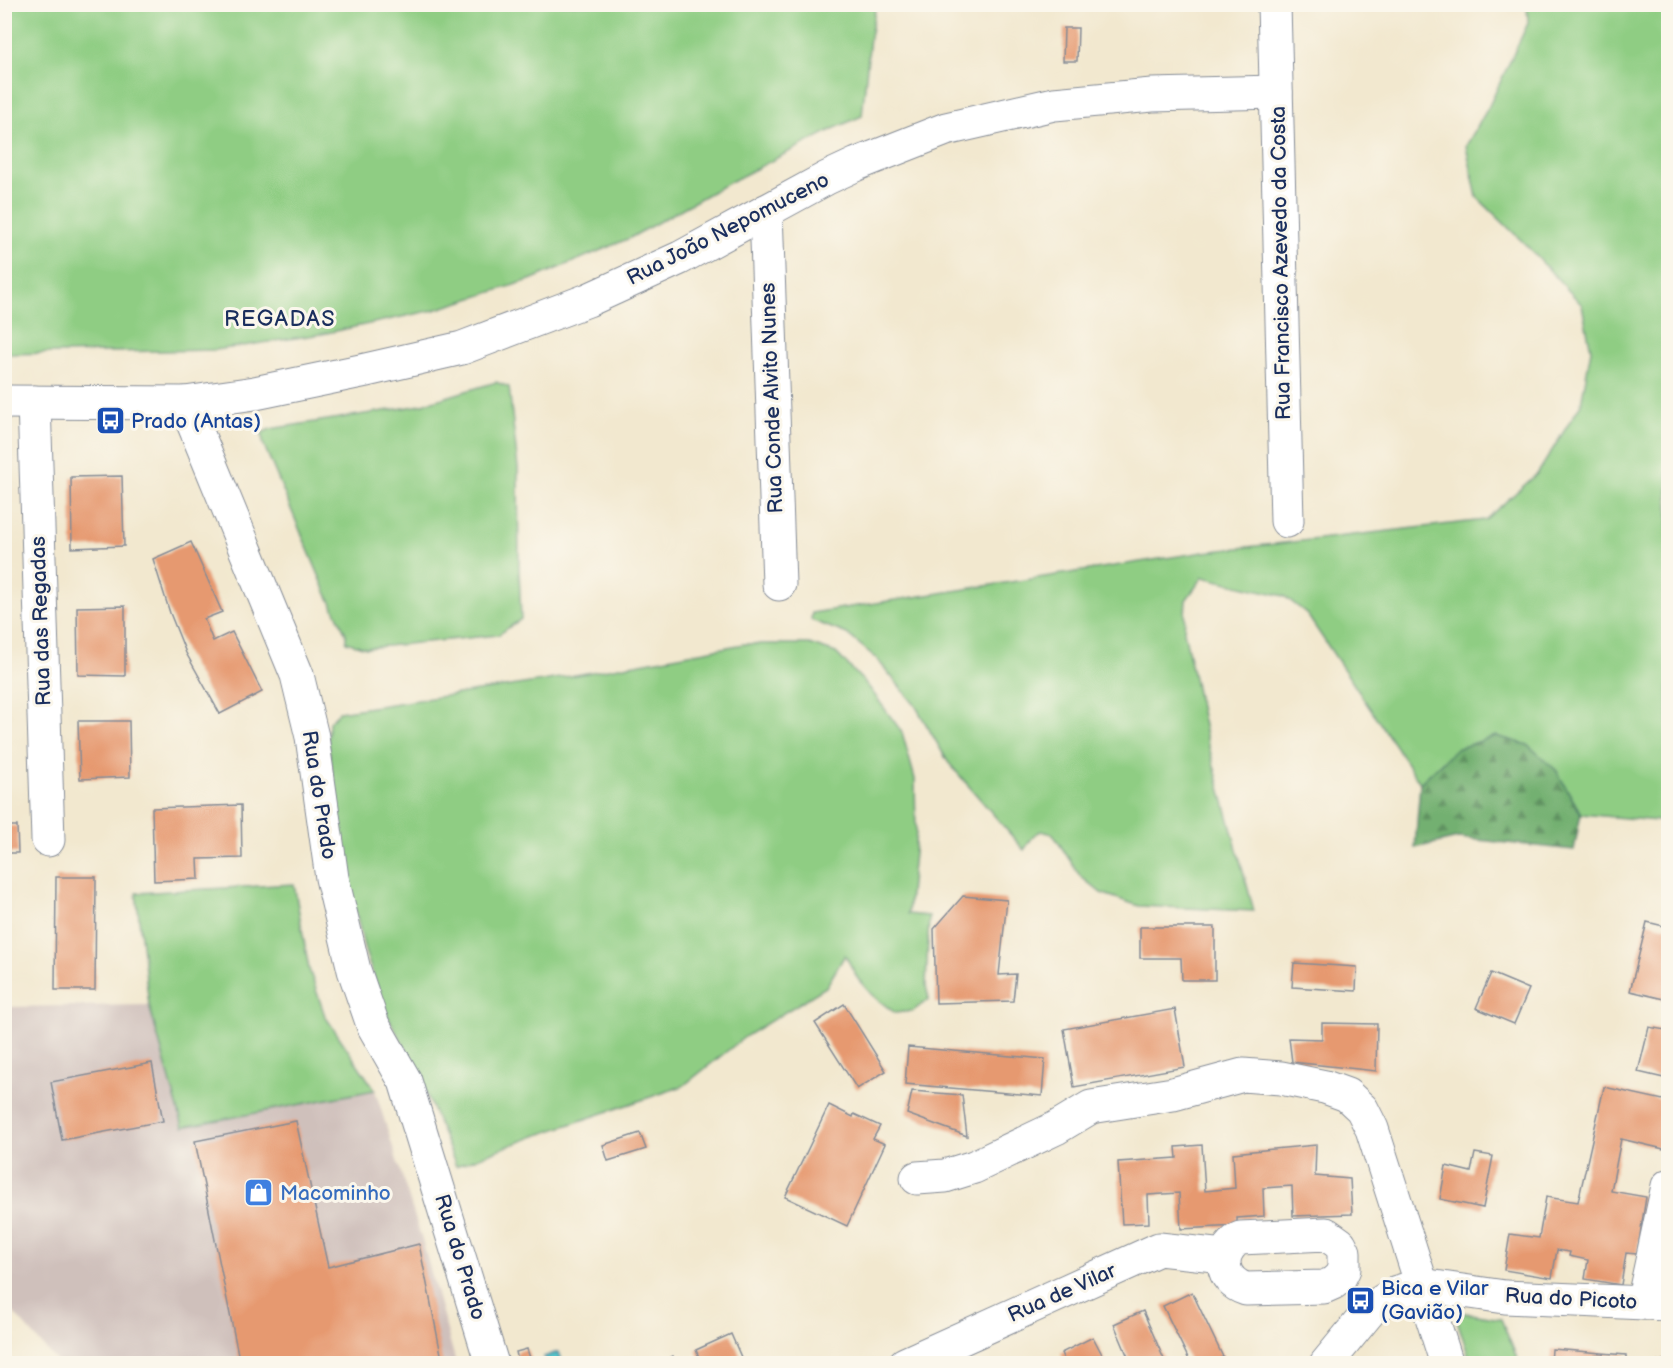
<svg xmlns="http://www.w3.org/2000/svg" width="1673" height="1368" viewBox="0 0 1673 1368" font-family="'Balsamiq Sans',sans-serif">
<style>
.industrial{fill:#cfc0bb}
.green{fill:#8fcd83;stroke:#557e70;stroke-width:1.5}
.forest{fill:url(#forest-firs);stroke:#477068;stroke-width:1.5}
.water{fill:url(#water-rules);stroke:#387994;stroke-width:1.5}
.building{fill:#e6996f}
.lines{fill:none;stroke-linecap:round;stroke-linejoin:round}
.minor-casing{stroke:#868c96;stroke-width:35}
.tertiary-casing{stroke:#868c96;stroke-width:35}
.minor{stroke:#fff;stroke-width:33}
.tertiary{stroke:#fff;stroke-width:33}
.labels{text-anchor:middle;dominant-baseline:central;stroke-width:6;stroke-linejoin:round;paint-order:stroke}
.street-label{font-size:21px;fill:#1b2f5e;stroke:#fbf7ec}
.transit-label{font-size:21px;fill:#164399;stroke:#fbf7ec;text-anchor:start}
.shop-label{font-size:21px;fill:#366cbe;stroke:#fbf7ec;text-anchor:start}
.neighbourhood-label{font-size:22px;letter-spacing:1.5px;fill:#1b2f5e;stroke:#fbf7ec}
</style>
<defs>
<pattern id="forest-firs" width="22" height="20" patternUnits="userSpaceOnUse" patternTransform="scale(1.5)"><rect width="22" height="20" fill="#73b071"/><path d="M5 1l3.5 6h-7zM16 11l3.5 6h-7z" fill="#5e9060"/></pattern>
<pattern id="water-rules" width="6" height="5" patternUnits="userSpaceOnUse" patternTransform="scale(1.5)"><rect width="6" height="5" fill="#55c3c9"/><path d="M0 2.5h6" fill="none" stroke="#469fa6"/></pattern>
</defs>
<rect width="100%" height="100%" fill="#fbf7ec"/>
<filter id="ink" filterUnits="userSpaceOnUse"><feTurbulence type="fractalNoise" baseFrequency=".0167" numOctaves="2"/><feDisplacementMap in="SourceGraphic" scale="12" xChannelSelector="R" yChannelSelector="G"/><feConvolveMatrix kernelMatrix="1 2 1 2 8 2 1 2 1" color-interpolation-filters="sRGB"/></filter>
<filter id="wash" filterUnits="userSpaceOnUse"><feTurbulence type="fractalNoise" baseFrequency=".008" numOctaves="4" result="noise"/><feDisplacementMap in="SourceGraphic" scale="24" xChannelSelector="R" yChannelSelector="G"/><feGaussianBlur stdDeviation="1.35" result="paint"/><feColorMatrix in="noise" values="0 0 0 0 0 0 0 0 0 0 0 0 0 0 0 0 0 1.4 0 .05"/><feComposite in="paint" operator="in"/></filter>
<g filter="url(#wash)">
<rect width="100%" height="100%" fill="#f2e8cf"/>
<polygon class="industrial" points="149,1005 184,1127 375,1090 422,1240 456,1363 58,1363 5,1303 4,1007"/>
<g class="green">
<polygon points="4,5 5,4 876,5 870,37 862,116 833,129 717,189 630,238 530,280 434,310 322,334 216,350 5,354"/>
<polygon points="1527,5 1668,5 1668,822 1581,814 1556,770 1456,749 1420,783 1306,613 1284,596 1203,577 1186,600 1184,631 1207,740 1254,911 1139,906 1101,893 1080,876 1053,834 1041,831 1034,835 1024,850 948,762 915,705 876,658 847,634 811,620 812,613 1204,552 1485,520 1538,473 1581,404 1591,350 1582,305 1525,244 1477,197 1466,146 1488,108 1528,23"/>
<polygon points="496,382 509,387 518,468 519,569 521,619 498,635 366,648 346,642 346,634 326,592 263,443 262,433 270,429 416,406"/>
<polygon points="744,644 809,644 836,653 868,686 902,732 915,779 916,833 908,914 929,916 926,986 929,999 913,1011 895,1013 872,995 858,979 845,955 826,987 746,1036 683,1086 535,1136 456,1166 414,1064 386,1013 365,951 347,874 328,741 329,722 339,712 543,681"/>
<polygon points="294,884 309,969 325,1016 375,1090 183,1127 149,1005 136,893"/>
<polygon points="1454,1311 1501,1319 1519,1363 1471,1363"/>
</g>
<polygon class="forest" points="1496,736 1528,745 1556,770 1581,814 1574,850 1458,838 1415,848 1420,783 1456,749"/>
<polygon class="water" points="558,1352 562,1363 546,1363 544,1357"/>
<g id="blocks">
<g class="building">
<polygon points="1064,28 1078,28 1077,61 1063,61"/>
<polygon points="122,476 124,546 72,548 71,477"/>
<polygon points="191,542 222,612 204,619 213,641 232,632 262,692 220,714 186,653 170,613 153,559"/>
<polygon points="125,606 125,676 78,675 77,607"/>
<polygon points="78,721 129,721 130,777 80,779"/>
<polygon points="241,805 242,858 198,859 199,879 154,881 152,808"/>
<polygon points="4,826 17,826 18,853 4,853"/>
<polygon points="56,877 96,877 95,990 55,990"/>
<polygon points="963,896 1007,900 999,975 1016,974 1013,1001 936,1003 934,929"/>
<polygon points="1647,922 1668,927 1668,1000 1630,991"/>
<polygon points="1140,927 1215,927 1215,980 1182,980 1181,958 1140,958"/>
<polygon points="1294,963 1357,967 1356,991 1292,987"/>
<polygon points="1491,973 1529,989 1514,1024 1476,1008"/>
<polygon points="844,1004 886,1071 857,1089 815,1023"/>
<polygon points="1175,1009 1185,1067 1074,1087 1064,1029"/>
<polygon points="1668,1017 1668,1079 1638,1072 1649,1027 1665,1030"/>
<polygon points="1322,1023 1377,1024 1376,1071 1292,1062 1289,1038 1322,1039"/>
<polygon points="908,1047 1045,1059 1042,1096 905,1084"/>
<polygon points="152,1063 163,1121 62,1140 51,1082"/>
<polygon points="1604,1087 1668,1101 1668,1150 1621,1139 1611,1191 1646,1197 1637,1254 1626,1253 1621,1285 1585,1279 1588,1260 1569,1256 1570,1252 1557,1250 1552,1278 1504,1270 1510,1234 1539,1238 1546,1197 1578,1202"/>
<polygon points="912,1091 962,1095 967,1136 907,1114"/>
<polygon points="829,1105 853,1117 854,1114 880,1126 873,1139 885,1144 847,1226 785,1197"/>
<polygon points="296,1121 328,1267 419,1244 443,1364 240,1364 195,1141"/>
<polygon points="640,1133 646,1149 608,1161 603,1145"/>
<polygon points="1202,1145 1205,1191 1235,1188 1233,1153 1316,1145 1315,1176 1350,1179 1352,1214 1293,1216 1292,1186 1263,1188 1264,1216 1237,1218 1237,1226 1181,1229 1179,1193 1148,1195 1149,1223 1122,1224 1118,1162 1177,1158 1176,1147"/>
<polygon points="1475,1153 1493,1156 1483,1208 1440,1199 1446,1166 1471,1172"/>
<polygon points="1192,1292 1223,1357 1210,1364 1191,1364 1163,1306"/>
<polygon points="1143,1311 1166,1364 1131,1364 1114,1324"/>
<polygon points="731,1334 744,1364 702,1364 696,1350"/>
<polygon points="1093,1337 1107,1364 1066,1364 1061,1353"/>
<polygon points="527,1349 532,1364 519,1364 516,1352"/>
<polygon points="1552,1349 1626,1355 1626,1364 1551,1364"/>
<polygon points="673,1356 677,1364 658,1364"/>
<polygon points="1668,1359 1668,1364 1653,1364 1652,1363"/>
</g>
</g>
</g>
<g filter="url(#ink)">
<use href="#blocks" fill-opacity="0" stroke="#868c96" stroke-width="1.5"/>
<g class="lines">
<defs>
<g id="minor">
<polyline points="1274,4 1287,521"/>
<polyline points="766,211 779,584"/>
<polyline points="34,402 48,840"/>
<polyline points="185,403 255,393 366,370 462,348 588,300 680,258 827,178 857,164 946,129 1054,104 1152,95 1276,92"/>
<polyline points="917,1178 945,1176 974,1167 1056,1128 1091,1107 1173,1094 1243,1075 1281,1078 1325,1087 1347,1095 1362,1109 1372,1129 1447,1364"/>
<path d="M1326,1234L1340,1244L1344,1252V1269L1340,1277L1333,1283L1324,1287L1246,1289C1220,1281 1216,1252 1240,1238Z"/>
<polyline points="1643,1303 1668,1186"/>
<polyline points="905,1364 1159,1249 1224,1256"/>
</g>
<g id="tertiary">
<polyline points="4,402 185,403 297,675 312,737 332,878 354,970 373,1025 405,1081 492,1364"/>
<polyline points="1326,1364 1372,1308 1397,1292 1421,1285 1505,1297 1668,1304"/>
</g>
</defs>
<use href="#minor" class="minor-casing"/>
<use href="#tertiary" class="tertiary-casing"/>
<use href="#minor" class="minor"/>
<use href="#tertiary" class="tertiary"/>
</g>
</g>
<defs>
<symbol id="bus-square" viewBox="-11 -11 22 22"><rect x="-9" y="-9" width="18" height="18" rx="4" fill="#1a4fb4" stroke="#fbf7ec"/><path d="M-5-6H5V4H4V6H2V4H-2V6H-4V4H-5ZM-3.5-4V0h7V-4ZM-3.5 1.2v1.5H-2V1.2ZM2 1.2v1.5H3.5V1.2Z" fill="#fff"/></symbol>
<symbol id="shop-square" viewBox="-11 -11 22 22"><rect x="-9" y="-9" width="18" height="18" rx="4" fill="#3f7fe0" stroke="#fbf7ec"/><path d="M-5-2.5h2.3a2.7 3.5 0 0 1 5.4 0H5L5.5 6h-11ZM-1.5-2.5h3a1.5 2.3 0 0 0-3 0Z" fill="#fff"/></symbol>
</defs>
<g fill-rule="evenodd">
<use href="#bus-square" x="94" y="404" width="33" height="33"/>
<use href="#shop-square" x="242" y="1176" width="33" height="33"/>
<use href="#bus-square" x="1344" y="1284" width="33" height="33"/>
</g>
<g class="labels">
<g class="street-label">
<text transform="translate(728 229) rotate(-27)">Rua João Nepomuceno</text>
<text transform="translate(1281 263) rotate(-91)">Rua Francisco Azevedo da Costa</text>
<text transform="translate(772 398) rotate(-92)">Rua Conde Alvito Nunes</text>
<text transform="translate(41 621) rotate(-92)">Rua das Regadas</text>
<text transform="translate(319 795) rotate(81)">Rua do Prado</text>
<text transform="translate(460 1257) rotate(73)">Rua do Prado</text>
<text transform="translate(1062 1293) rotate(-24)">Rua de Vilar</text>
<text transform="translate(1571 1299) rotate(3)">Rua do Picoto</text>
</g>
<g class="transit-label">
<text x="131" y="421">Prado (Antas)</text>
<text x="1381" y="1288">Bica e Vilar<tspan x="1381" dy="24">(Gavião)</tspan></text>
</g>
<g class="shop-label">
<text x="280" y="1193">Macominho</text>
</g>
<g class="neighbourhood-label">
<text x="280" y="319">REGADAS</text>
</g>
</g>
<rect width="1673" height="1368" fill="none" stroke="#fbf7ec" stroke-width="24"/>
</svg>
